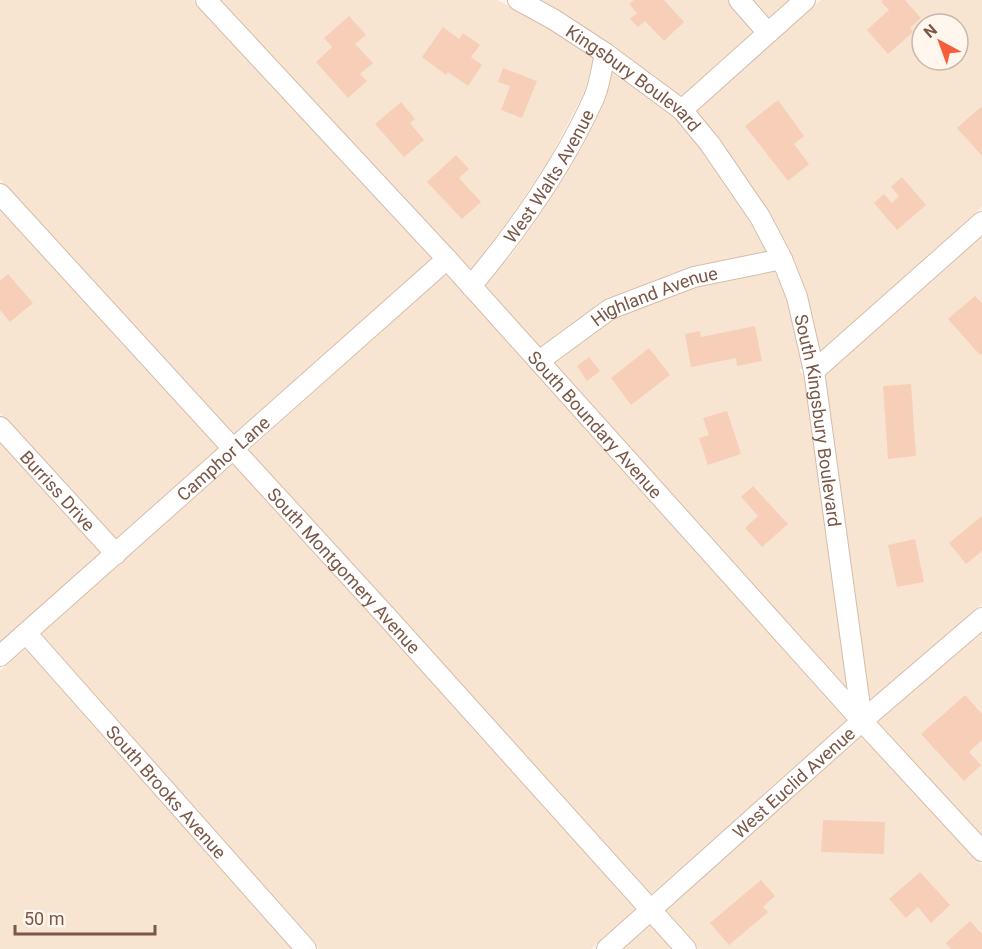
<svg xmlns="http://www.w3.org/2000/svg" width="982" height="949" viewBox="0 0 982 949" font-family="Roboto,sans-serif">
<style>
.residential{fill:#f7e5d2;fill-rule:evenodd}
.building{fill:#f7cfb9}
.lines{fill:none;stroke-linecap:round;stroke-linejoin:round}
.minor-casing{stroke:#d5bcac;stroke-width:22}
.minor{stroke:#fff;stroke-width:20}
.labels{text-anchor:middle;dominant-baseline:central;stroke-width:5;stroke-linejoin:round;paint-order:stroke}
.street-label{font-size:18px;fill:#7b5747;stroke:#fff7ee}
</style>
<rect width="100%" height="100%" fill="#fff3e5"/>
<g class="residential">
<polygon points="0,0 193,0 433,257 233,435 0,179"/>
<polygon points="220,0 497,0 549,27 594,57 585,91 546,165 496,239 470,271"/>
<polygon points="539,0 727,0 754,31 680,97 617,50 617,47 609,44 557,9"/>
<polygon points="752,0 789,0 768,19"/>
<path d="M821,0H982V207L819,352L807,296L789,247L787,248L768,211L724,146L696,112ZM922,24H958V60H922Z"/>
<polygon points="612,70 675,117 703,150 752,221 768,251 689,267 605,299 540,347 484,287 513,253 564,177 604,102"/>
<polygon points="0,207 219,447 115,539 0,413"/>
<polygon points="982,237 982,604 869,701 824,376"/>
<polygon points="777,271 787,298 803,367 799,370 804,375 848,691 554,363 615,318 698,287"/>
<polygon points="447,273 848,719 650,895 248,451"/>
<polygon points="0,441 101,552 0,642"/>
<polygon points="234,463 636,908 591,949 319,949 40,635"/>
<polygon points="982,632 982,837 876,723"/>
<polygon points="26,648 294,949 0,949 0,671"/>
<polygon points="862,735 982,865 982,949 699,949 665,911"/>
<polygon points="651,924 673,949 623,949"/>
</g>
<g class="building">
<polygon points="634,0 664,0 684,22 664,41 645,21 638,27 630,19 637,13 629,4"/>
<polygon points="883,0 905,0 921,18 910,28 913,32 888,54 867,30 889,10 881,2"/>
<polygon points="349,16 366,35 355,44 373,63 360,74 367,81 348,98 316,62 332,47 324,38"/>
<polygon points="443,27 459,39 463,33 480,45 471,57 482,65 468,86 448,72 446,75 422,57"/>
<polygon points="503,68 537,81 522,118 501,110 510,86 498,82"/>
<polygon points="778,100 804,136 794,144 809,164 788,181 745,126"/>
<polygon points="401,102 415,119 410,123 424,140 404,157 375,124"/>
<polygon points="982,106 982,156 957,128"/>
<polygon points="456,155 469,169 459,178 481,202 462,219 427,182"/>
<polygon points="902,177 926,205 897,230 874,203 884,194 892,203 899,196 891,187"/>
<polygon points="8,274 33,303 10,322 0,310 0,281"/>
<polygon points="975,296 982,303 982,353 980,355 948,319"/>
<polygon points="755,326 762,361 737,366 736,358 691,367 685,334 700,331 701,337"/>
<polygon points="649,348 670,375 631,405 611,378"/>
<polygon points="589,357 600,371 587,381 577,366"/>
<polygon points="911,384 916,456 888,459 883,386"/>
<polygon points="727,411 741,454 708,465 699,438 709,435 703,418"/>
<polygon points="753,486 788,524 762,547 745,528 758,516 741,497"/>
<polygon points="982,516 982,551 966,564 949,543"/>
<polygon points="915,539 924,582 897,587 888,545"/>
<polygon points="965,695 982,714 982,740 969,752 981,765 964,781 921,734"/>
<polygon points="823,820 885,822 884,854 821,852"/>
<polygon points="920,872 950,905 931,923 918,907 906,918 889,899"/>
<polygon points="761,880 775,896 763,907 768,912 729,945 710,923"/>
<polygon points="970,921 982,934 982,949 951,949 946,943"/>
</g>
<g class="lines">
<defs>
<g id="minor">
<path id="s1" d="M206,0L447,259L862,721L982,851"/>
<path id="s2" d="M518,0L553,19L605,53L682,110L710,144L760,217L782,259L797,297L814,371L862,721"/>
<polyline points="739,0 768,33"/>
<polyline points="682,110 805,0"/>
<path id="s3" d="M0,194L389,619L686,949"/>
<path id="s4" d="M471,286C519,229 563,166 594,98C600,84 602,67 605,53"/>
<path id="s5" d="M539,361L610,309L694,277L782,259"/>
<polyline points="814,371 982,222"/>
<path id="s6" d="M0,427L116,554"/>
<path id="s7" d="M26,633L306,949"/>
<path id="s8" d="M0,656L447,259"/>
<path id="s9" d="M607,949L862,721L982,618"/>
</g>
</defs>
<use href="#minor" class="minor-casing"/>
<use href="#minor" class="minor"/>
</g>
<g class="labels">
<g class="street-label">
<text stroke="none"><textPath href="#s2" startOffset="140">Kingsbury Boulevard</textPath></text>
<text stroke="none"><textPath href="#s4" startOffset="135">West Walts Avenue</textPath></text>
<text stroke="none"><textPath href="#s5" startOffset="134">Highland Avenue</textPath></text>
<text stroke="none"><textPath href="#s2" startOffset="544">South Kingsbury Boulevard</textPath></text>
<text stroke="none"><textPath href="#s1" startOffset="576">South Boundary Avenue</textPath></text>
<text stroke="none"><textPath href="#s8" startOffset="298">Camphor Lane</textPath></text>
<text stroke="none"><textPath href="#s6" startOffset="86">Burriss Drive</textPath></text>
<text stroke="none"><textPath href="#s3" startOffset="510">South Montgomery Avenue</textPath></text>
<text stroke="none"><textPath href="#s9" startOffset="250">West Euclid Avenue</textPath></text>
<text stroke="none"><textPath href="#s7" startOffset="212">South Brooks Avenue</textPath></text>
</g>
</g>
<g transform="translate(940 42) rotate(319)"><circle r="28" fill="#fff7ee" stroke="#cab7ab" stroke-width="1.5"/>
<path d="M0-4.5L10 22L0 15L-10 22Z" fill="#f65e3d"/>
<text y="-9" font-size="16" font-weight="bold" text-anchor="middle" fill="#7b5747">N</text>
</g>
<path d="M15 925v9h140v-9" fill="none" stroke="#7b5747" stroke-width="3"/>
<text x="24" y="925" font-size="18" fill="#7b5747" stroke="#fff7ee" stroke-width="4.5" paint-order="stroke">50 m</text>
</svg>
